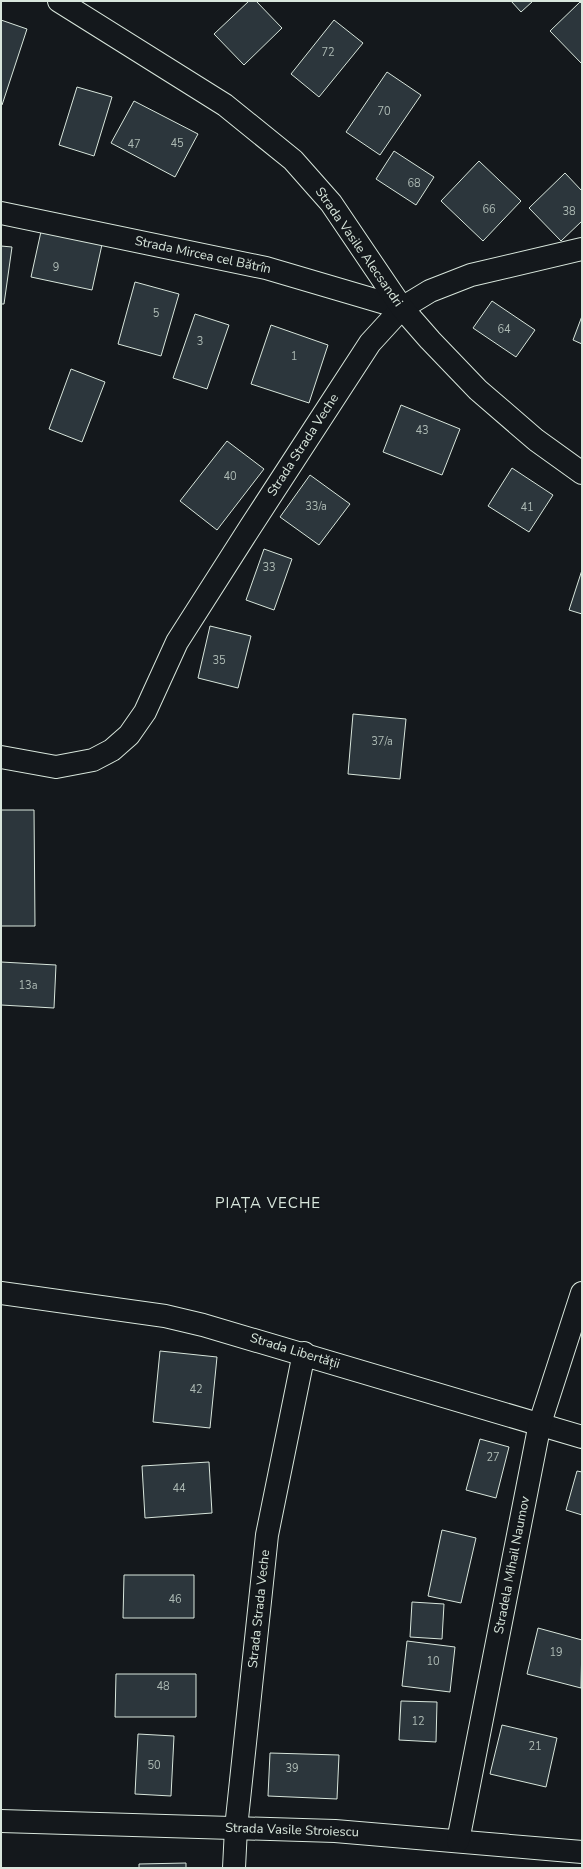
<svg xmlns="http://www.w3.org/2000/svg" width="583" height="1869" viewBox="0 0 583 1869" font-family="'Nunito Sans',sans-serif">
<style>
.building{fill:#2c363c;stroke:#d8e6dc}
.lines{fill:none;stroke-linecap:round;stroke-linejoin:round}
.minor-casing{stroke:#d8e6dc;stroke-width:24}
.major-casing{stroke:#d8e6dc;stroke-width:24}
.minor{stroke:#14181c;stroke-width:22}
.major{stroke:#14181c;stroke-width:22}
.labels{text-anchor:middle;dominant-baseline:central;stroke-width:3;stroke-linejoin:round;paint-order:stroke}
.number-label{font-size:11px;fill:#adbab4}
.street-label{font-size:13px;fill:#d8e6dc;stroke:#14181c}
.quarter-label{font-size:15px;letter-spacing:1px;fill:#d8e6dc;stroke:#14181c}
</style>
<rect width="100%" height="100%" fill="#14181c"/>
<g class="building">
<polygon points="249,1 256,1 282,28 244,65 214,34"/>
<polygon points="511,1 533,1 521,12"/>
<polygon points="580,2 582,4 582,64 550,31"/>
<polygon points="1,20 27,29 2,105 1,105"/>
<polygon points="334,20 363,43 319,97 291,74"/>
<polygon points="387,72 421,95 380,155 346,132"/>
<polygon points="77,87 112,97 94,156 59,145"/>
<polygon points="134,101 198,134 175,177 111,143"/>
<polygon points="394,151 434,177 416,205 376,179"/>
<polygon points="479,161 521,201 483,241 441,201"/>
<polygon points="565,173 582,191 582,221 561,241 529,208"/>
<polygon points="42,227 103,240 92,290 31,277"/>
<polygon points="1,246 12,247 4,304 1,304"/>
<polygon points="135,282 179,294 161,356 118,344"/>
<polygon points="492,301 535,330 516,357 473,328"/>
<polygon points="195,314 229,325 207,389 173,378"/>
<polygon points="582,316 582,344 573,340"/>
<polygon points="271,325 328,345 309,403 251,384"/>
<polygon points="71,369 105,382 82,442 49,429"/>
<polygon points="401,405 460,429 442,475 383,452"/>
<polygon points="227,441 264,469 217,530 180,501"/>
<polygon points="512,468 553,495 529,532 488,506"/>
<polygon points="310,475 350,504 319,545 280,517"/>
<polygon points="264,549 292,559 274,610 246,600"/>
<polygon points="582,570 582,614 569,610"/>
<polygon points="210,626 251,636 238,688 198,678"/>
<polygon points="353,714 406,719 400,779 348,774"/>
<polygon points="1,810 34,810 35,926 1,926"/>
<polygon points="1,962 56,965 54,1008 1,1005"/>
<polygon points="160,1351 217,1357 210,1428 153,1422"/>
<polygon points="480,1439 509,1447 496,1498 466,1490"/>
<polygon points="209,1462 212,1513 145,1518 142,1466"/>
<polygon points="577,1471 582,1472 582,1515 566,1510"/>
<polygon points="442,1530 476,1538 461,1603 428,1596"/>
<polygon points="124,1575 194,1575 194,1618 123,1618"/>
<polygon points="412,1602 444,1604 442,1639 410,1637"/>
<polygon points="538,1628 582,1640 581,1688 527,1674"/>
<polygon points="407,1641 455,1647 450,1692 402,1686"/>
<polygon points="116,1674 196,1674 196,1717 115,1717"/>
<polygon points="401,1701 437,1702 436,1742 399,1740"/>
<polygon points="502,1725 557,1738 546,1787 490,1774"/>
<polygon points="138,1734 174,1736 171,1796 135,1794"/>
<polygon points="270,1753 339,1755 337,1799 268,1796"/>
<polygon points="186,1863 186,1868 139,1868 139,1864"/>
</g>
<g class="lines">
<defs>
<g id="minor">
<polyline points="1,213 266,268 402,308"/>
<polyline points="1,757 56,767 93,760 112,750 129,735 145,712 177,642 251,526 370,343 402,308 430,291 471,275 582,249"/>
<polyline points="1,1293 165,1316 203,1325 582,1437"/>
<polyline points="1,1821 335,1831 582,1852"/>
<polyline points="458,1841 540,1423 582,1293"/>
<polyline points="234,1868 236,1828 267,1535 304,1353"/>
</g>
<polyline id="major" points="59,1 225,105 293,160 331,203 402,308 430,340 478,390 536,440 582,473"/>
</defs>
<use href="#minor" class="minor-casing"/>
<use href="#major" class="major-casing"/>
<use href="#minor" class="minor"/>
<use href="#major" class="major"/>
</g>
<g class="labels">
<g class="number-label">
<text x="328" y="52">72</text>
<text x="384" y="111">70</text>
<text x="177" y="143">45</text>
<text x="134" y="144">47</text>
<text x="414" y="183">68</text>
<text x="489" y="209">66</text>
<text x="569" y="211">38</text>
<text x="56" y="267">9</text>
<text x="156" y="313">5</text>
<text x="504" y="329">64</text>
<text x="200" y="341">3</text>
<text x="294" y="356">1</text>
<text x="422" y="430">43</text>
<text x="230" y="476">40</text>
<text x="316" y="506">33/a</text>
<text x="527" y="507">41</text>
<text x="269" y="567">33</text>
<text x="219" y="660">35</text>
<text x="382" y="741">37/a</text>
<text x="28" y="985">13a</text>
<text x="196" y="1389">42</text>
<text x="493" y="1457">27</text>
<text x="179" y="1488">44</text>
<text x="175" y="1599">46</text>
<text x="556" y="1652">19</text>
<text x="433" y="1661">10</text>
<text x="163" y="1686">48</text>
<text x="418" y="1721">12</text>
<text x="535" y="1746">21</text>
<text x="154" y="1765">50</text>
<text x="292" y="1768">39</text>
</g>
<g class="street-label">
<text transform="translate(359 247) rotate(55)">Strada Vasile Alecsandri</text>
<text transform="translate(203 255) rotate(12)">Strada Mircea cel Bătrîn</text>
<text transform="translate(303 445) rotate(-57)">Strada Strada Veche</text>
<text transform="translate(295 1351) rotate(17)">Strada Libertății</text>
<text transform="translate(512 1565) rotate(-79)">Stradela Mihail Naumov</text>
<text transform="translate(259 1609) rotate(-84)">Strada Strada Veche</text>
<text transform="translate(292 1830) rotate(2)">Strada Vasile Stroiescu</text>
</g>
<g class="quarter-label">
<text x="268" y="1203">PIAȚA VECHE</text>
</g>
</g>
<rect width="583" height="1869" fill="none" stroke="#d8e6dc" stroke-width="4"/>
</svg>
